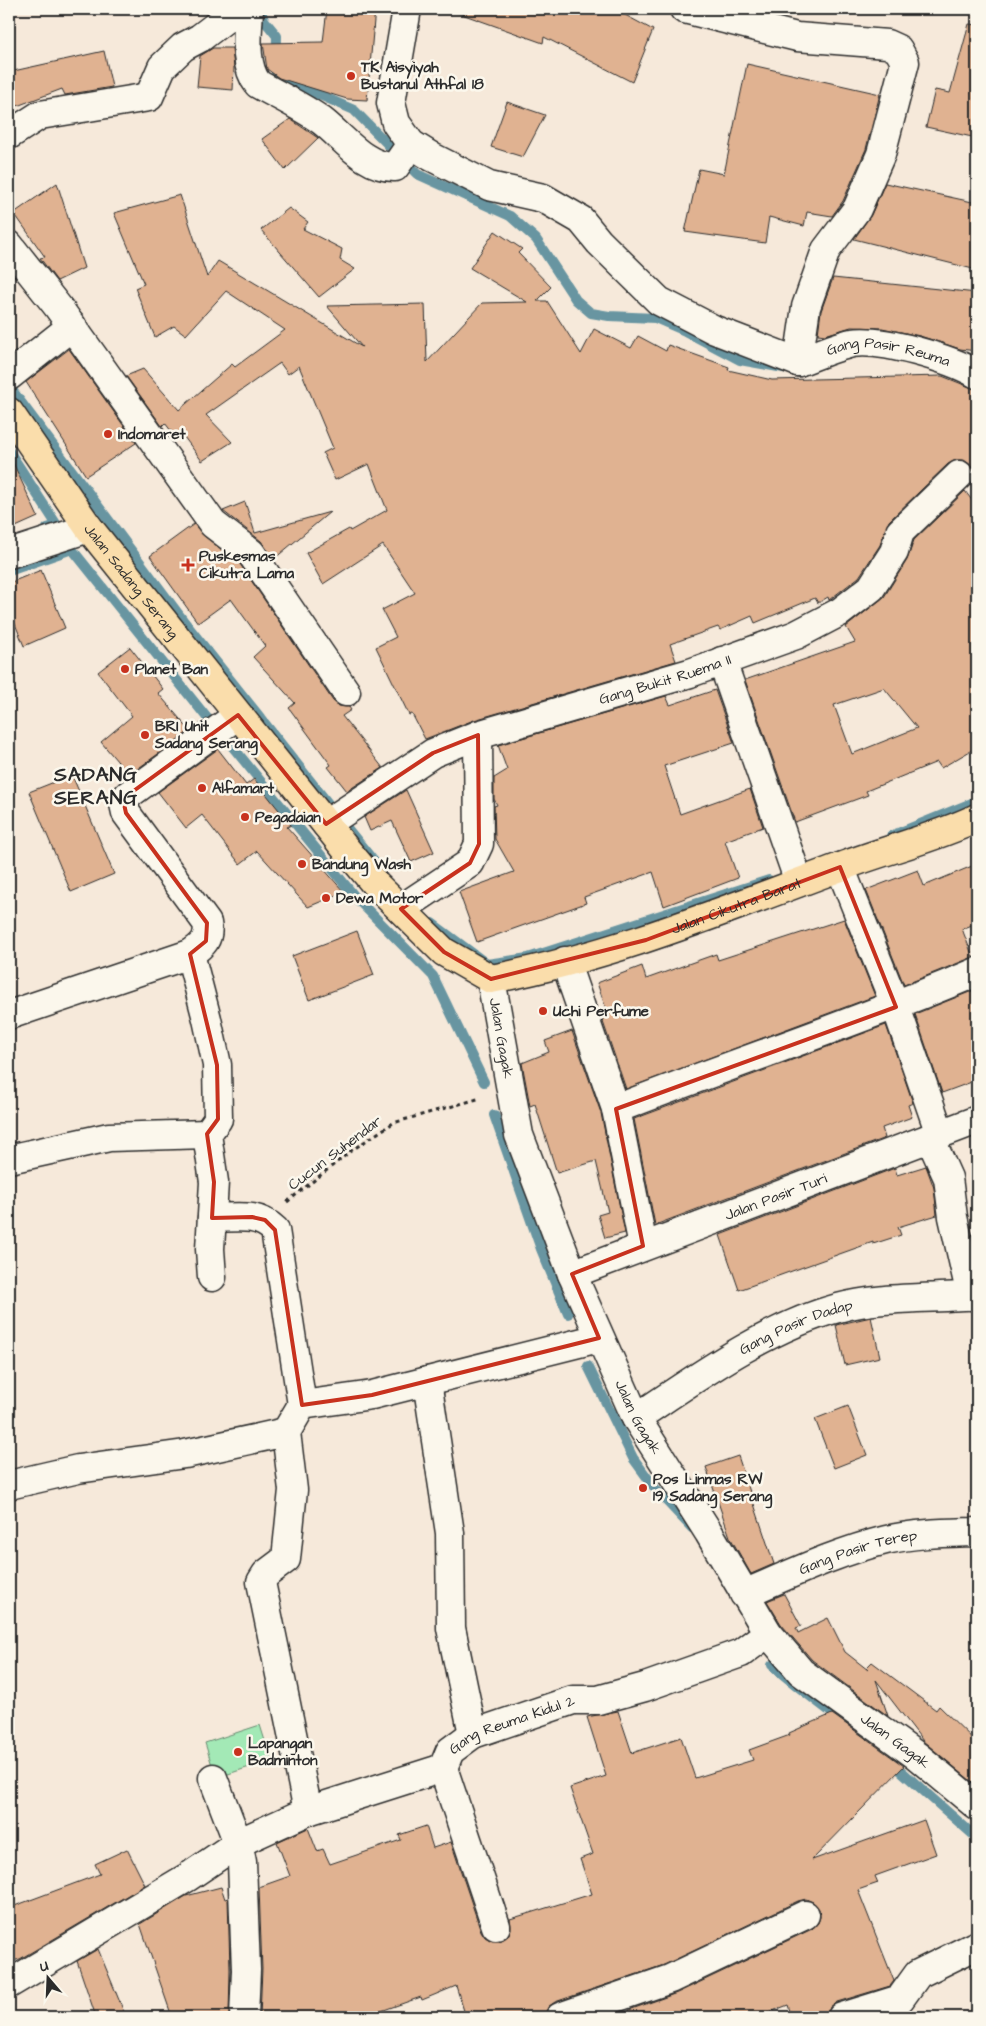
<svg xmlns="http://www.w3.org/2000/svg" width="986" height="2026" viewBox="0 0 986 2026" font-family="'Architects Daughter',sans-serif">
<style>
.green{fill:#a3e9b6;stroke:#678a70}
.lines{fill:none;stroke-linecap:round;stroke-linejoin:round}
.stream{stroke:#6795a1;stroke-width:10}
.building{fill:#e0b291;stroke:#2b2b2b;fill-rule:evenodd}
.minor-casing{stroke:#2b2b2b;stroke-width:31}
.major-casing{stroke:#2b2b2b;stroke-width:31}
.path{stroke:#2b2b2b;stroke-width:3;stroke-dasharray:4 4;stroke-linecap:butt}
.minor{stroke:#fbf7ec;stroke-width:28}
.major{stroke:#faddab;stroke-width:28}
.marked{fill:none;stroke:#c8321e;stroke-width:4;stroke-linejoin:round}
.poi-dot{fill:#c8321e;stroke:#fbf7ec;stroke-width:2}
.labels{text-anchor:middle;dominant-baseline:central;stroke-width:5;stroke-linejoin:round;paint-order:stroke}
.poi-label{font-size:15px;font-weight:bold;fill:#2b2b2b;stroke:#fbf7ec;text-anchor:start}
.street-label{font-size:15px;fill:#2b2b2b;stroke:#fbf7ec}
.district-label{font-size:20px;font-weight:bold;letter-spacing:1px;fill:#2b2b2b;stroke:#fbf7ec}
</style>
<rect width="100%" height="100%" fill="#f6e9da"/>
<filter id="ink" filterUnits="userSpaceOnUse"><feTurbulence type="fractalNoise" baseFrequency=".02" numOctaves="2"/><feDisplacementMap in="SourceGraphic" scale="10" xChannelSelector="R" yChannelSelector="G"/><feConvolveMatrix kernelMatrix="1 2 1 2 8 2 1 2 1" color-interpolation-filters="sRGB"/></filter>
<g filter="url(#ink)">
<polygon class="green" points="260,1725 271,1760 216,1778 205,1743"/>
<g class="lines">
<g class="stream">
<polyline points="260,9 264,20 277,36 276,76 354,110 417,174 510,216 536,239 576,300 591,313 609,316 655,318 685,331 740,360 789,369"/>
<polyline points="9,386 183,620 335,812"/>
<polyline points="9,451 57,525 47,528"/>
<polyline points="9,571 72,549 208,719"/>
<polyline points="223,735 356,898 433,976 484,1082"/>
<polyline points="343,823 380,869"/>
<polyline points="891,836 977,801"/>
<polyline points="432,923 487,964 528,958 769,880"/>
<polyline points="494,1115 541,1249 568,1314"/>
<polyline points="588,1366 633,1458 657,1491 692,1528"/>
<path d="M772,1665C801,1691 833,1712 863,1738"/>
<polyline points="891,1762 977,1838"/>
</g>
</g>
<g class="building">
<polygon points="327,9 375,9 367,100 347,99 279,78 267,69 263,43 323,42"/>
<polygon points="457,9 614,9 653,30 632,82 544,37 543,43 456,12"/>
<polygon points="969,24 977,25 977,138 926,127 935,90 950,93"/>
<polygon points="213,48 232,48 234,68 233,90 197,87 200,56"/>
<polygon points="104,51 112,87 65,95 62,89 9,109 9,72"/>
<polygon points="747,64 880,94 866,149 843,201 832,216 807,212 804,226 769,217 765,243 685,232 699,169 724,174"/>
<polygon points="507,102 545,115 523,157 491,147"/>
<polygon points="290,119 318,138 285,170 262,139"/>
<polygon points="57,183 84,268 57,281 40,258 45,257 14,213"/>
<polygon points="885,183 977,203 977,270 854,239 871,215"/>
<polygon points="180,195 207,277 218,261 362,347 327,306 425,304 427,362 482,303 527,302 470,268 495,231 522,249 518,253 551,287 537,301 547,301 581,354 594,329 631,348 638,336 666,351 668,345 729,367 728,370 772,380 942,376 977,390 977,474 974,476 971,465 964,460 956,460 948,464 889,521 880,545 859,577 829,600 828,597 818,603 815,598 755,623 752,616 720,630 718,627 670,644 676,661 474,720 425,739 412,714 409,715 376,647 396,637 382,610 415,593 383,545 323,584 306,553 349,529 350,531 387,510 369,464 335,480 323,453 333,448 299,366 288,374 280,363 206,415 232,442 202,461 181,433 175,436 165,423 162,426 126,376 143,369 179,410 232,364 235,367 285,330 226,291 186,335 174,326 155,337 135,288 144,284 114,213"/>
<polygon points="289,208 308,222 303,229 342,249 340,260 355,269 319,297 261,230"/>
<polygon points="833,278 977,293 977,351 960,349 920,336 882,328 851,327 825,335 818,334 821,311"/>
<polygon points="69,349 136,443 86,476 26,382"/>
<polygon points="9,454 38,517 9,530"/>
<path d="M965,491L977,507V747L941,768L937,762L866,791L868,795L795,822L745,680L855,642L846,627L884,597L907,560L914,540ZM884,688L917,728L852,754L834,705Z"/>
<polygon points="245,502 255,533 330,512 274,559 261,541 223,511"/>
<polygon points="194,524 204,536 240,564 333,701 339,706 349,707 351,710 342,716 383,768 347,791 328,767 331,765 289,708 295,703 253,657 265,646 231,599 198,623 150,556"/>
<polygon points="41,570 65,628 24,646 9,609 9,583"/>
<polygon points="130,647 163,689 158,693 190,731 129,775 101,742 132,716 98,672"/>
<polygon points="715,690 734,743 664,766 680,814 750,789 763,827 725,841 738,878 664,906 653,872 584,897 586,903 477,942 459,892 514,872 495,839 494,806 497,805 494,799 494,778 507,770 498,745 666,696 670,705"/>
<polygon points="218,749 246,785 254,779 291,825 287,827 344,892 308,907 257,851 240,864 202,815 186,828 158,792"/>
<polygon points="72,775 114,874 71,892 29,792"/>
<polygon points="406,790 434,852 411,862 392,821 370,831 364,817"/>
<polygon points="977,864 977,923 962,929 973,957 904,985 866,890 918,870 924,886"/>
<polygon points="844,919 875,996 626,1089 602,1019 609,1017 597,983 642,966 646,979 716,954 718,960"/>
<polygon points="357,931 374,975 309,1000 292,956"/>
<polygon points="977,989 977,1080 942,1093 915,1014"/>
<polygon points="886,1025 913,1103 908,1105 912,1117 882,1128 885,1138 655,1225 634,1119"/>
<polygon points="572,1031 601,1113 625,1233 605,1238 598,1215 608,1212 596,1161 557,1173 535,1104 530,1106 522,1063 549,1052 545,1041"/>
<polygon points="926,1166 934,1188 937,1215 898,1227 901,1235 873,1244 873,1242 739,1290 720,1235 895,1168 897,1175"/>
<polygon points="871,1317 880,1357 845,1365 836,1325"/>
<polygon points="848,1406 867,1455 834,1468 815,1419"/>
<polygon points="738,1456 774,1564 751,1574 730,1537 706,1467"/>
<polygon points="784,1594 801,1626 796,1628 798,1633 828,1618 845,1652 868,1670 866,1668 872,1662 936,1710 939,1706 977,1743 977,1786 923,1741 876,1680 888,1716 812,1660 781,1624 767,1601"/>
<polygon points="618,1711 632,1753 681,1737 695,1778 753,1760 749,1750 790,1735 789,1733 832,1714 904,1766 812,1860 924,1820 936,1854 875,1876 878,1883 858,1890 894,1981 890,1986 837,2002 830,2007 827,2017 792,2017 788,2005 757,2017 631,2017 629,2010 677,1993 812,1929 818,1923 820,1917 819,1909 813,1902 806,1899 798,1901 664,1965 555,2002 548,2007 544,2017 466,2017 456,1986 422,2000 421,1997 364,2017 260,2017 262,1969 259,1887 290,1876 277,1842 308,1828 317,1851 323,1849 330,1864 401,1840 399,1835 426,1826 433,1848 451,1842 481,1931 485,1937 492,1941 500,1941 508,1936 511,1929 510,1919 592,1894 580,1859 593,1854 570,1788 606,1776 587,1717"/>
<polygon points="127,1849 145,1885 20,1959 9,1962 9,1908 100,1874 95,1864"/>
<polygon points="221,1887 225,1899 228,1898 230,1970 229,2017 172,2017 140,1924 186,1896"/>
<polygon points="98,1949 126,2017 96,2017 77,1961"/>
</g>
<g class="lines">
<defs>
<g id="minor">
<path d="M249,9C248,33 243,65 258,84C279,96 303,107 322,121C344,138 365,168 395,167L411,144"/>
<polyline points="407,9 391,103 396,123 411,144 432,157 489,186 543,198 581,220 599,242 659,301 715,330 798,362"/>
<polyline points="684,9 797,37 887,44 898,49 905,62 881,154 857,209 826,250 806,307 798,362"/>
<polyline points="9,135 40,115 149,97 162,67 183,47 200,38 238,9"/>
<polyline points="9,245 58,307 213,524 251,553 346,692"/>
<path id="s1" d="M798,362C815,356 834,347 852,343C882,338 951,359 977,374"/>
<polyline points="9,376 72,326"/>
<polyline points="9,554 89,528"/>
<polyline points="722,661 799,882"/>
<path id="s2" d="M326,824L433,753L478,735L690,673L796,635L840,612L871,588L894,552L900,532L959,475"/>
<polyline points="840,867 896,1007 940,1134"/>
<polyline points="401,909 470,863 479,844 478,735"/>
<polyline points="190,954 207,1019 217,1065 218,1119 207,1134 214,1182 210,1249 212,1277"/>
<path d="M565,961L616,1109C736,1062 859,1022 977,972"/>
<path id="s3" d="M491,979L519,1135L572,1274L636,1418L709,1533L768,1633L801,1672L917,1756L977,1806"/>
<path d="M9,1015L190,954C203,945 210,939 207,923L126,813L124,804L128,795L238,715"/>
<polyline points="616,1109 643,1246"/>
<polyline points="930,1138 948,1178 953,1217 971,1296"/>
<polyline points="9,1159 109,1137 207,1134"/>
<path d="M212,1218C236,1218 257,1212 275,1230L302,1405"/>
<path id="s4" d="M572,1274L977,1120"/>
<polyline points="427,1381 450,1533 451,1628 473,1734"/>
<path id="s5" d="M636,1418C696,1378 767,1327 838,1308C879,1296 933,1299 977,1295"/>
<polyline points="9,1485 78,1469 185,1454 286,1432"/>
<path id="s6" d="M744,1594C791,1574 837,1552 886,1540C916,1533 947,1533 977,1532"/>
<polyline points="443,1768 496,1926"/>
<polyline points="213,1778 238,1843 242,1862 246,1970 244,2017"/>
<polyline points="308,1811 261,1582 266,1574 286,1559 293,1490 286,1432 302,1405 372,1395 599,1338"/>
<path id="s7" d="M9,1984L188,1877L238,1843L308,1811L443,1768L450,1751L473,1734L573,1700H598L645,1687L741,1653L768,1633"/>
<polyline points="560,2017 670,1979 805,1915"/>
<polyline points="842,2017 900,1999 918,1974 977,1945"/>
</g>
<g id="major">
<path id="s8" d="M9,412L89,528L345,848L376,885L444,952L491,979C611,957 724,910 838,868C884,850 933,839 977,818"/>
</g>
</defs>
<use href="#minor" class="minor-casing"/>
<use href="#major" class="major-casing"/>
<polyline class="path" points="287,1202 352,1150 393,1123 481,1098"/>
<use href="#minor" class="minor"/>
<use href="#major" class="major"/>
</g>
</g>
<path class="marked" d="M238,715L326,824L433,753L478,735L479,844L470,863L401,909L444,952L491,979L646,940L840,867L896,1007L616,1109L643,1246L572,1274L599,1338L372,1395L302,1405L275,1230L265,1220L252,1217L212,1218L214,1182L207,1134L218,1119L217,1065L190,954L206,941L207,923L126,813L124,804L128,795Z"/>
<g class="poi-dot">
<circle cx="351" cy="76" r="5"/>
<circle cx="108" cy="434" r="5"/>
<path d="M185.5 557.5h5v5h5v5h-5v5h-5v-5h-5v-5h5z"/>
<circle cx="125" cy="669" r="5"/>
<circle cx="145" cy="735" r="5"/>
<circle cx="202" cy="788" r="5"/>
<circle cx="245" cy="817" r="5"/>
<circle cx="302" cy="864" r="5"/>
<circle cx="326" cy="898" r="5"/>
<circle cx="543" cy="1011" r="5"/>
<circle cx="643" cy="1488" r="5"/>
<circle cx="238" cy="1752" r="5"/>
</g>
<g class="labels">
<g class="poi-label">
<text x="361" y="67">TK Aisyiyah<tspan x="361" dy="17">Bustanul Athfal 18</tspan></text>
<text x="118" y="434">Indomaret</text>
<text x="199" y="556">Puskesmas<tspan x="199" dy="17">Cikutra Lama</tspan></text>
<text x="135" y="669">Planet Ban</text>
<text x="155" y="726">BRI Unit<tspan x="155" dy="17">Sadang Serang</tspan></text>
<text x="212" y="788">Alfamart</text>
<text x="255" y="817">Pegadaian</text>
<text x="312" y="864">Bandung Wash</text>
<text x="336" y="898">Dewa Motor</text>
<text x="553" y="1011">Uchi Perfume</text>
<text x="653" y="1479">Pos Linmas RW<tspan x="653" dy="17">19 Sadang Serang</tspan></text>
<text x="248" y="1743">Lapangan<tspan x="248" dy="17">Badminton</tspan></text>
</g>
<g class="street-label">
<text stroke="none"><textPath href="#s1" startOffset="94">Gang Pasir Reuma</textPath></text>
<text stroke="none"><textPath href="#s8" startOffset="209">Jalan Sadang Serang</textPath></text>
<text stroke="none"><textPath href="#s2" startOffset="372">Gang Bukit Ruema II</textPath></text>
<text stroke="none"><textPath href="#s8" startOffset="1005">Jalan Cikutra Barat</textPath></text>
<text stroke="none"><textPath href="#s3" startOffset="60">Jalan Gagak</textPath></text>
<text transform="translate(335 1153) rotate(-37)">Cucun Suhendar</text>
<text stroke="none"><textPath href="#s4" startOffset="218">Jalan Pasir Turi</textPath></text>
<text stroke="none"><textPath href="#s5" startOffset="185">Gang Pasir Dadap</textPath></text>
<text stroke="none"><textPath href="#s3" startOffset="465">Jalan Gagak</textPath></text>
<text stroke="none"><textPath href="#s6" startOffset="122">Gang Pasir Terep</textPath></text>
<text stroke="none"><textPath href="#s7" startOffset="574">Gang Reuma Kidul 2</textPath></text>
<text stroke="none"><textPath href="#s3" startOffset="885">Jalan Gagak</textPath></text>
</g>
<g class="district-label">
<text x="96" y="775">SADANG<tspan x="96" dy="23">SERANG</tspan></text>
</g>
</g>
<rect width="986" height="2026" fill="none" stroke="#fbf7ec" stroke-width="30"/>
<rect x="15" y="15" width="956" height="1996" fill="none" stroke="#2b2b2b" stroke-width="2" filter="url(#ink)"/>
<g transform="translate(48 1978) rotate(341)" stroke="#fbf7ec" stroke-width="4" paint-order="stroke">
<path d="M0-4L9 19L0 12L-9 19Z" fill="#2b2b2b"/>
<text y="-8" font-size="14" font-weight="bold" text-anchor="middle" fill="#2b2b2b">U</text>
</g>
</svg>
